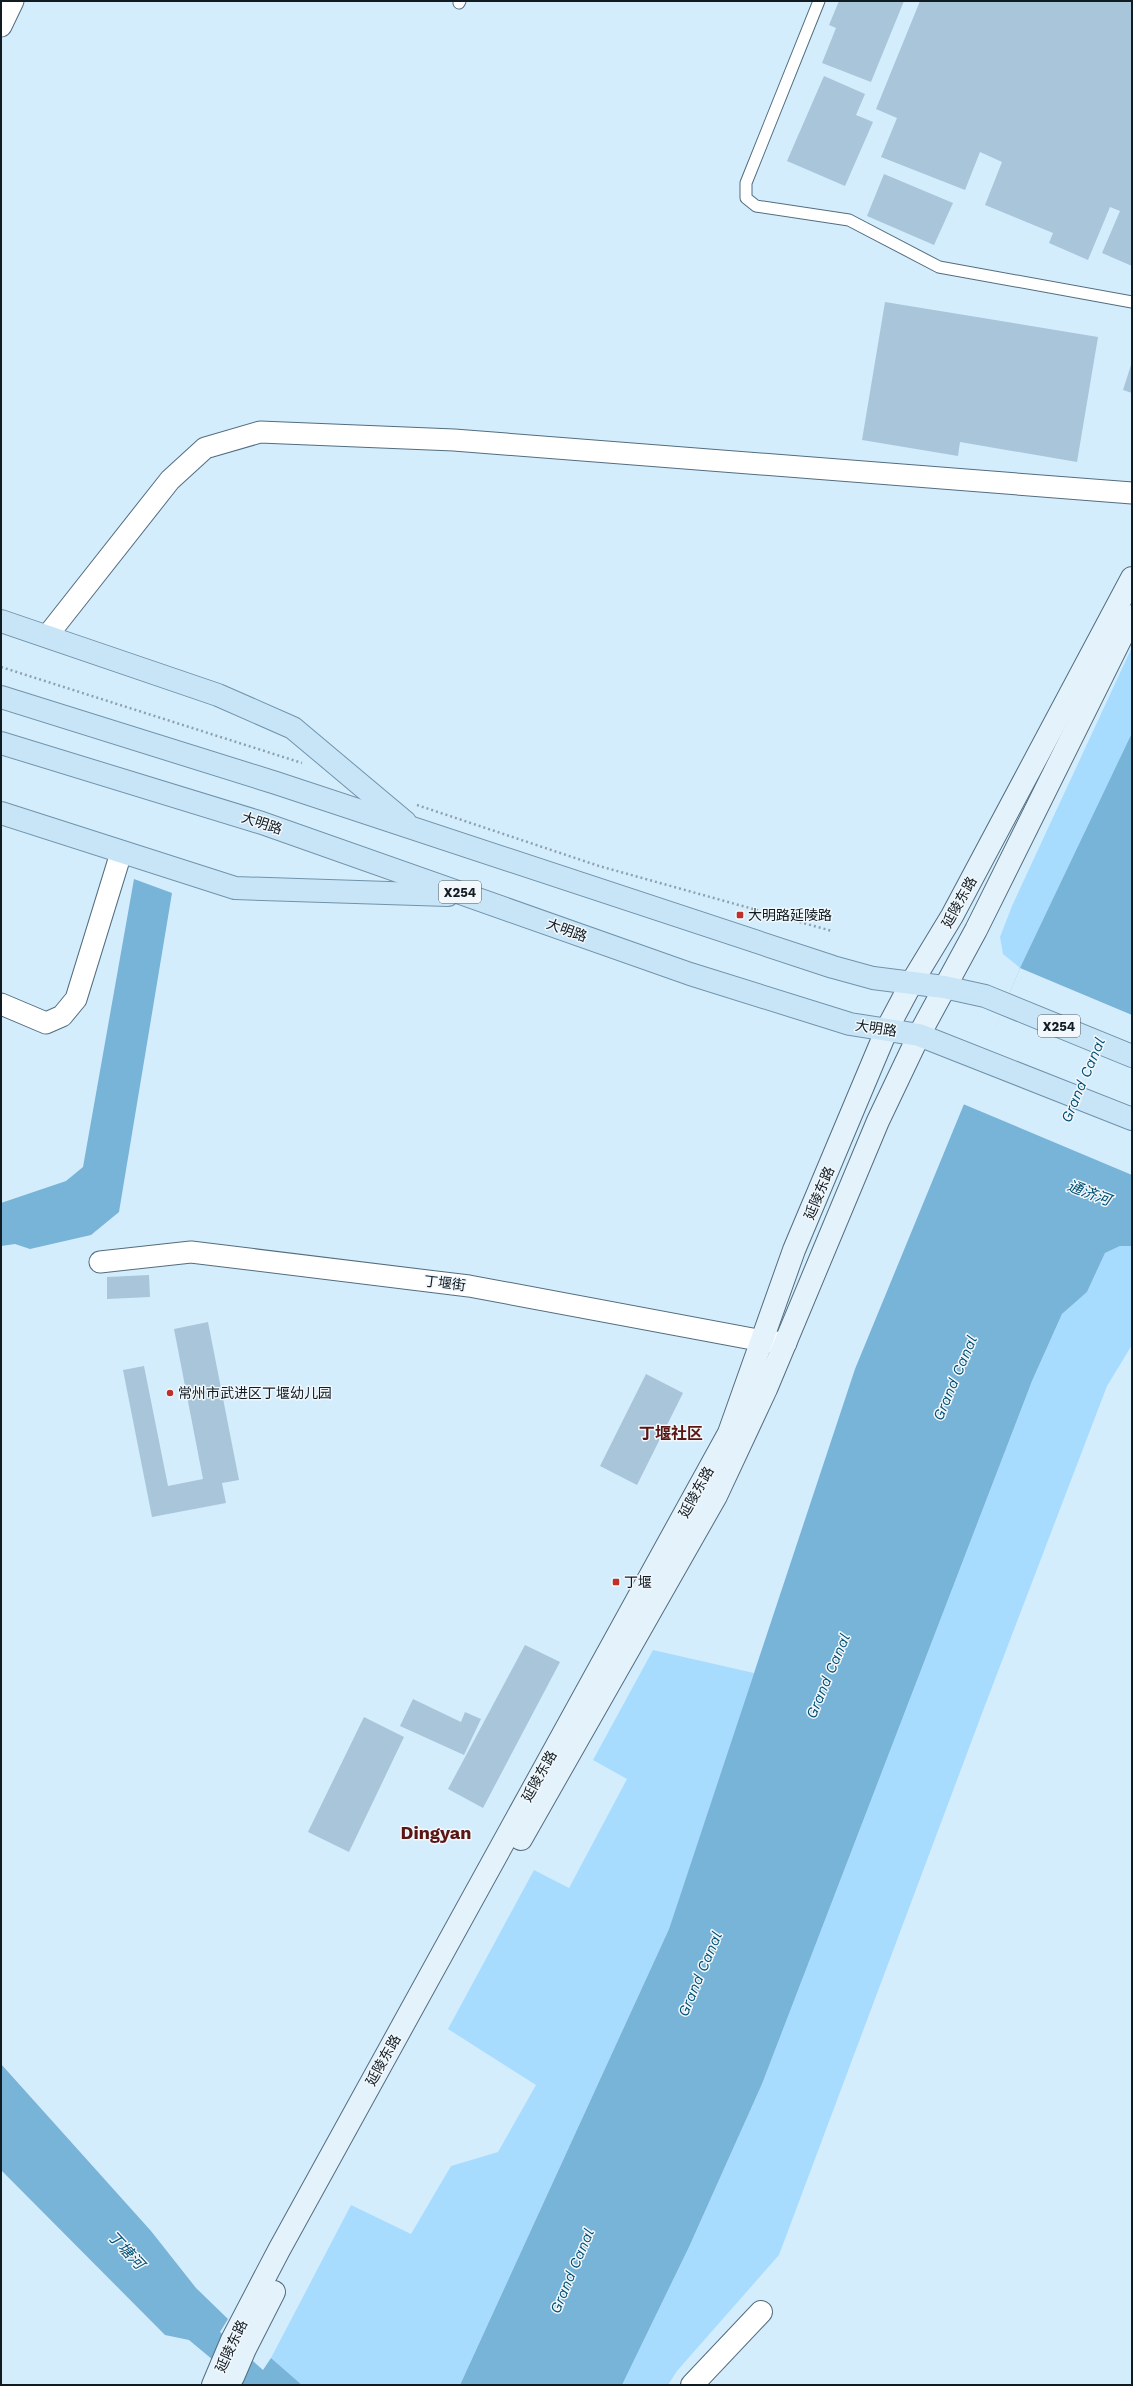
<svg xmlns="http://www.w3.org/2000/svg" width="1133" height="2386" viewBox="0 0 1133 2386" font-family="'Work Sans','Noto Sans SC',sans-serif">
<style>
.green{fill:#a7dcff}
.water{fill:#78b3d8}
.pier{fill:#d4edfd}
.building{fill:#a8c5d9}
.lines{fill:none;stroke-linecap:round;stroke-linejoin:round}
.service-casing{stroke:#526d7f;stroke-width:13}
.minor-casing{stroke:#526d7f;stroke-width:23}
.tertiary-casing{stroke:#526d7f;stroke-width:24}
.secondary-casing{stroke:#526d7f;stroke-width:24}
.primary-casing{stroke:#7093aa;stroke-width:24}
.path{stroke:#8da1ae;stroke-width:2.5;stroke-dasharray:2 3;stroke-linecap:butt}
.service{stroke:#fff;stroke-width:11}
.minor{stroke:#fff;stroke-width:21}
.tertiary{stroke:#fff;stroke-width:22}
.secondary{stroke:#e4f2fc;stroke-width:22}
.primary{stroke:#c8e5f8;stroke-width:22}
.poi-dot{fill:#bf302b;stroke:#f1f7fb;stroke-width:1.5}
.labels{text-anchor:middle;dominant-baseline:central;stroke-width:3;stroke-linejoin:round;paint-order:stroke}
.shield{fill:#f1f7fb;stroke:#545d63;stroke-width:1}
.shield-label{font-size:13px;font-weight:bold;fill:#101b22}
.street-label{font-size:14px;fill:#101b22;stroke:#f1f7fb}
.poi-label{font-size:14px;fill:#101b22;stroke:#f1f7fb;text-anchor:start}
.water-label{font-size:15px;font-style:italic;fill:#004f72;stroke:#f1f7fb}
.quarter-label{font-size:16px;font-weight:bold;fill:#5a1612;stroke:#f1f7fb}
.district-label{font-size:18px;font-weight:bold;fill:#5a1612;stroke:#f1f7fb}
</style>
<rect width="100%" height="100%" fill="#d4edfd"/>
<g class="green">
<polygon points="1132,647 1132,738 1020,968 1003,954 1000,937 1012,906"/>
<polygon points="1120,1246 1132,1246 1132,1345 1107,1386 984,1708 779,2255 677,2371 668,2385 622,2385 689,2247 762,2084 1032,1381 1062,1314 1087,1292 1105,1253"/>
<polygon points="653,1650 754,1673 669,1929 460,2385 302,2385 271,2358 351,2205 411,2234 451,2166 498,2152 536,2085 448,2029 534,1870 569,1888 627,1779 593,1760"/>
</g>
<g class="water">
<polygon points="1132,733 1132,1246 1120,1246 1105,1253 1087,1292 1062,1314 1032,1381 762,2084 689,2247 622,2385 460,2385 669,1929 855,1369 1020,968"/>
<polygon points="134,879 172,893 119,1212 91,1235 30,1249 15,1244 1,1246 1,1203 66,1181 83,1167"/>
<polygon points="1,2064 151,2231 196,2288 228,2319 220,2332 263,2370 271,2358 302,2385 243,2385 189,2340 165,2335 1,2170"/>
</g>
<polygon class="pier" points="1020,968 1132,1015 1132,1175 963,1104"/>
<g class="building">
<polygon points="839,1 904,1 871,82 822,63 836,28 829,25"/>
<polygon points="920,1 1132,1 1132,266 1102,253 1120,211 1110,207 1088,260 1049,243 1053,233 985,205 1002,162 980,152 965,190 881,157 897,118 876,109"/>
<polygon points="824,76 865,94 856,115 873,122 845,186 787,161"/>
<polygon points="884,174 953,203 934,245 867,216"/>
<polygon points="885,302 1098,337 1077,462 960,442 958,456 862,440"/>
<polygon points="1131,365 1132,366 1132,393 1123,390"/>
<polygon points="149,1275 150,1297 107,1299 107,1277"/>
<polygon points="208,1322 239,1480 222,1483 226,1503 152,1517 123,1370 144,1366 168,1486 203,1479 174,1329"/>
<polygon points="646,1374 683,1393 637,1485 600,1466"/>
<polygon points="525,1645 560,1662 483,1808 448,1789"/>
<polygon points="413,1699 461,1722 465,1712 481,1719 464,1755 400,1726"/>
<polygon points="364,1717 404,1737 349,1852 308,1832"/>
</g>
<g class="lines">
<defs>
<g id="service">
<polyline points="819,1 746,183 746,198 756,206 849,220 939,267 1132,302"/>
<polyline points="459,3 460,1"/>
</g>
<g id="minor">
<polyline points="1,26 13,1"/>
<polyline points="47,636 170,480 205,448 260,432 454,440 1132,493"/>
<polyline points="1,1004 46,1023 62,1016 76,999 121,853"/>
<polyline points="100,1262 191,1252 469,1286 763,1341 786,1343"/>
</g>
<polyline id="tertiary" points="692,2385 761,2312"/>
<g id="secondary">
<polyline points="521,1839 716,1496 766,1389 878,1121 919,1035 976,930 1132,616"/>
<polyline points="233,2377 245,2349 274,2292"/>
<polyline points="213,2385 232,2340 279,2250 729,1433 794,1250 887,1029 912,982 952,916 1132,578"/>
</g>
<g id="primary">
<polyline points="1,621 218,695 293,728 405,822"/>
<polyline points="1,697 276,783 833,967 873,978 944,987 985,996 1132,1056"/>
<polyline points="1,743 262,823 690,974 850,1024 919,1035 1132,1119"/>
<polyline points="1,813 235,888 448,895"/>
</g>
</defs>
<use href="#service" class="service-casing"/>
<use href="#minor" class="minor-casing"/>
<use href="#tertiary" class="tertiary-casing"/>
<use href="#secondary" class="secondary-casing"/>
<use href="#primary" class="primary-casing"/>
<g class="path">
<polyline points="1,667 302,763"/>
<polyline points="417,805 599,866 832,931"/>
</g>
<use href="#service" class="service"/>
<use href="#minor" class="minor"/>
<use href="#tertiary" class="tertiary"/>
<use href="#secondary" class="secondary"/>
<use href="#primary" class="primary"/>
</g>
<g class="poi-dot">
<rect x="736" y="911" width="8" height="8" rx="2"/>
<circle cx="170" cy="1393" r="4"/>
<rect x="612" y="1578" width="8" height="8" rx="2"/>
</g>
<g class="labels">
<g class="shield">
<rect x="439" y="881" width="42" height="22" rx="3"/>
<rect x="1038" y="1015" width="42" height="22" rx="3"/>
</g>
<g class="shield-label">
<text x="460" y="892">X254</text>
<text x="1059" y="1026">X254</text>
</g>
<g class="street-label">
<text transform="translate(262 823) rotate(18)">大明路</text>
<text transform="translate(959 902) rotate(-61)">延陵东路</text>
<text transform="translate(567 930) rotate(20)">大明路</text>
<text transform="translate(876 1028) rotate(9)">大明路</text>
<text transform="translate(819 1193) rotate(-67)">延陵东路</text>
<text transform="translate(445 1283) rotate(7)">丁堰街</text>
<text transform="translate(696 1492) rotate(-61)">延陵东路</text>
<text transform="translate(539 1776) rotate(-61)">延陵东路</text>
<text transform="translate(383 2060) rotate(-61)">延陵东路</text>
<text transform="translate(231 2346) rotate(-65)">延陵东路</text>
</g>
<g class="poi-label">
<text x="748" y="915">大明路延陵路</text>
<text x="178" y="1393">常州市武进区丁堰幼儿园</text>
<text x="624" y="1582">丁堰</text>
</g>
<g class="water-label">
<text transform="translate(1083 1080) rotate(-67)">Grand Canal</text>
<text transform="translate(1089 1193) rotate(21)">通济河</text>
<text transform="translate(955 1378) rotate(-67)">Grand Canal</text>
<text transform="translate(828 1676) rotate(-67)">Grand Canal</text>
<text transform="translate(700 1974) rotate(-67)">Grand Canal</text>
<text transform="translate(126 2250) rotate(47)">丁塘河</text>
<text transform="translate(572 2271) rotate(-67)">Grand Canal</text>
</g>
<g class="quarter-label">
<text x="671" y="1433">丁堰社区</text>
</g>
<g class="district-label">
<text x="436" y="1832">Dingyan</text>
</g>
</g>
<rect width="1133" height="2386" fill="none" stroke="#101b22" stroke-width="4"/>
</svg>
